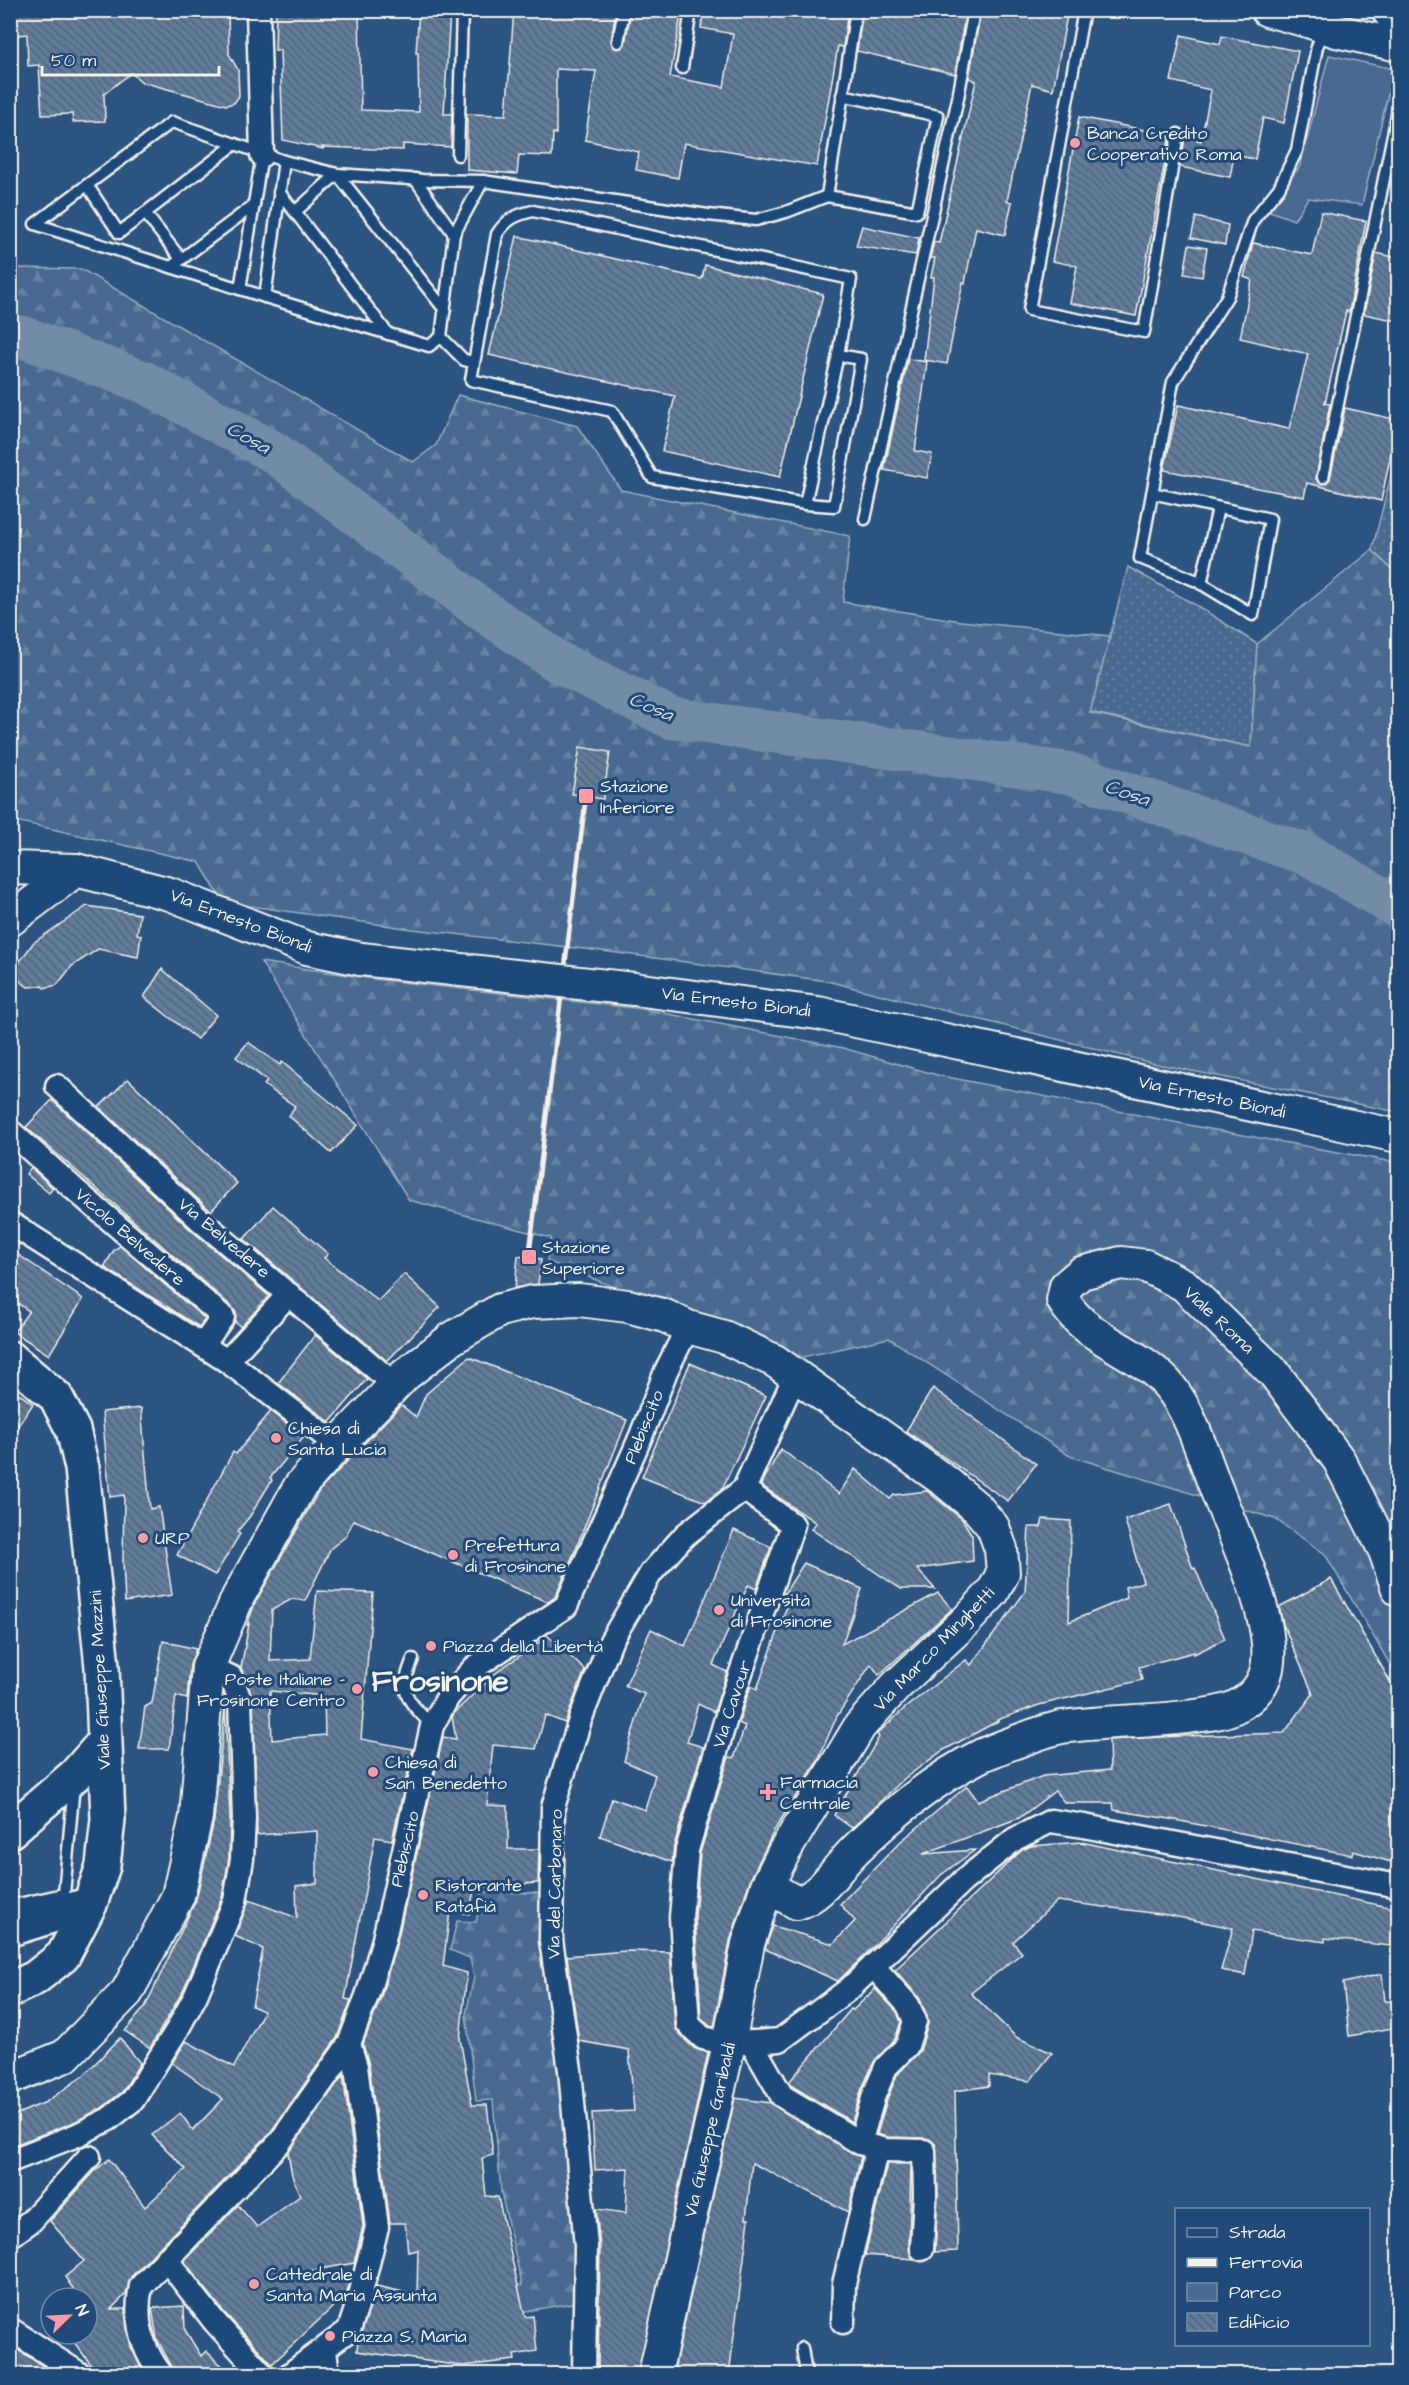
<svg xmlns="http://www.w3.org/2000/svg" width="1409" height="2385" viewBox="0 0 1409 2385" font-family="'Architects Daughter',sans-serif">
<style>
.grass{fill:url(#grass-dots);stroke:#9eaebc;stroke-width:1.5}
.forest{fill:url(#forest-firs);stroke:#9eaebc;stroke-width:1.5}
.park{fill:#496b90;stroke:#9eaebc;stroke-width:1.5}
.lines{fill:none;stroke-linecap:round;stroke-linejoin:round}
.river{stroke:#738ca6;stroke-width:42}
.building{fill:url(#building-back-hatch);stroke:#f4f1e8;stroke-width:1.5;fill-rule:evenodd}
.lane-casing{stroke:#f4f1e8;stroke-width:15}
.street-casing{stroke:#f4f1e8;stroke-width:27}
.secondary-casing{stroke:#f4f1e8;stroke-width:36}
.primary-casing{stroke:#f4f1e8;stroke-width:38}
.lane{stroke:#1f4a7a;stroke-width:10}
.street{stroke:#1f4a7a;stroke-width:22}
.secondary{stroke:#1f4a7a;stroke-width:32}
.primary{stroke:#1f4a7a;stroke-width:33}
.rail{stroke:#f4f1e8;stroke-width:4.5}
.secondary-bridge-casing{stroke:#f4f1e8;stroke-width:36;stroke-linecap:butt}
.secondary-bridge{stroke:#1f4a7a;stroke-width:32}
.poi-dot{fill:#ff9aa2;stroke:#1f4a7a;stroke-width:2}
.labels{text-anchor:middle;dominant-baseline:central;stroke-width:6;stroke-linejoin:round;paint-order:stroke}
.poi-label{font-size:18px;fill:#f4f1e8;stroke:#1f4a7a;text-anchor:start}
.street-label{font-size:18px;fill:#f4f1e8;stroke:#1f4a7a}
.water-label{font-size:20px;font-style:italic;fill:#dadddb;stroke:#1f4a7a}
.town-label{font-size:30px;font-weight:bold;fill:#f4f1e8;stroke:#1f4a7a}
</style>
<defs>
<pattern id="grass-dots" width="8" height="8" patternUnits="userSpaceOnUse" patternTransform="scale(1.5)"><rect width="8" height="8" fill="#496b90"/><path d="M2 2h.1M6 6h.1" fill="none" stroke="#6481a0" stroke-width="1.8" stroke-linecap="round"/></pattern>
<pattern id="forest-firs" width="22" height="20" patternUnits="userSpaceOnUse" patternTransform="scale(1.5)"><rect width="22" height="20" fill="#496b90"/><path d="M5 1l3.5 6h-7zM16 11l3.5 6h-7z" fill="#6481a0"/></pattern>
<pattern id="building-back-hatch" width="6" height="6" patternUnits="userSpaceOnUse" patternTransform="scale(1.5)"><rect width="6" height="6" fill="#5e7b9a"/><path d="M-1 5l2 2M0 0l6 6M5-1l2 2" fill="none" stroke="#556474"/></pattern>
</defs>
<rect width="100%" height="100%" fill="#2c5481"/>
<filter id="ink" filterUnits="userSpaceOnUse"><feTurbulence type="fractalNoise" baseFrequency=".0167" numOctaves="2"/><feDisplacementMap in="SourceGraphic" scale="12" xChannelSelector="R" yChannelSelector="G"/><feConvolveMatrix kernelMatrix="1 2 1 2 8 2 1 2 1" color-interpolation-filters="sRGB"/></filter>
<g filter="url(#ink)">
<g class="grass">
<polygon points="1398,448 1398,576 1372,550"/>
<polygon points="1128,567 1199,607 1257,644 1251,747 1090,712"/>
</g>
<g class="forest">
<polygon points="11,268 81,269 413,462 436,445 458,395 577,426 621,490 850,536 843,602 961,621 1110,636 1090,713 1251,747 1257,644 1372,550 1398,576 1398,1112 1152,1063 827,981 610,952 412,929 223,902 199,862 11,820"/>
<polygon points="261,962 374,979 643,1009 843,1048 937,1075 1199,1127 1398,1163 1398,1678 1325,1554 1275,1519 1070,1456 889,1338 798,1358 547,1261 551,1238 409,1200"/>
<polygon points="482,1892 539,1893 579,2240 578,2302 515,2313 506,2286 522,2285 501,2192 493,2100 476,2101 466,2014 474,1977 470,1958 450,1950 457,1921 476,1922"/>
</g>
<polygon class="park" points="1329,55 1394,69 1362,205 1308,198 1294,220 1267,210 1300,166"/>
<g class="lines">
<polyline class="river" points="10,336 23,337 144,382 275,453 481,609 558,662 671,718 1069,773 1311,856 1398,908"/>
</g>
<g class="building">
<polygon points="10,10 228,10 229,54 238,70 239,96 234,103 226,105 142,82 131,73 104,94 105,121 73,122 72,114 42,115 39,65 28,66 27,34 10,36"/>
<polygon points="276,10 359,10 361,110 419,112 418,53 416,53 419,10 450,10 444,114 452,114 451,147 403,144 403,150 322,147 323,149 283,140 280,50 275,50"/>
<polygon points="514,10 559,10 595,16 596,10 616,10 611,41 613,47 617,49 625,44 631,10 653,10 681,15 670,77 724,87 733,34 701,28 704,10 848,10 843,47 838,46 817,166 684,143 678,178 636,170 639,152 585,140 596,71 556,69 556,134 553,133 552,156 519,155 517,174 467,170 467,114 506,115"/>
<polygon points="863,10 966,10 955,74 857,51"/>
<polygon points="981,10 1068,10 1053,90 1032,84 1007,201 1012,202 1005,235 976,228 965,283 963,282 947,364 924,360 934,277 931,277 935,258 930,258 934,242 939,243 976,81 969,78"/>
<polygon points="1181,35 1220,44 1222,36 1298,51 1284,123 1263,118 1255,159 1234,155 1230,177 1180,167 1185,138 1201,141 1211,90 1171,81"/>
<polygon points="1079,117 1170,135 1136,316 1070,303 1077,266 1052,261"/>
<polygon points="1321,212 1366,221 1349,312 1346,311 1325,403 1330,404 1316,479 1322,484 1330,479 1345,408 1398,420 1381,501 1307,483 1304,497 1164,470 1178,405 1289,429 1308,354 1240,338 1252,280 1244,277 1253,243 1312,255"/>
<polygon points="1196,217 1228,225 1225,245 1191,238"/>
<polygon points="862,226 919,238 916,255 856,246"/>
<polygon points="517,236 702,279 705,265 823,294 780,477 662,451 675,396 489,355"/>
<polygon points="1189,245 1207,248 1202,277 1184,274"/>
<polygon points="1376,253 1398,258 1398,321 1364,314"/>
<polygon points="908,359 927,362 915,451 932,454 927,478 884,470"/>
<polygon points="580,747 610,752 603,799 572,794"/>
<polygon points="87,906 140,914 137,934 141,935 138,957 98,949 72,966 57,985 44,988 42,986 28,987 11,974 33,943"/>
<polygon points="162,969 216,1015 197,1039 144,997"/>
<polygon points="248,1042 280,1065 282,1062 358,1125 331,1153 289,1116 295,1106 264,1085 267,1081 236,1057"/>
<polygon points="128,1079 237,1183 211,1211 99,1107"/>
<polygon points="52,1100 190,1229 269,1296 241,1327 235,1322 236,1313 232,1307 26,1127"/>
<polygon points="31,1168 53,1188 49,1193 26,1174"/>
<polygon points="273,1206 328,1254 324,1258 378,1301 404,1274 440,1307 387,1361 244,1239"/>
<polygon points="120,1246 205,1319 199,1327 104,1267 114,1250"/>
<polygon points="10,1249 83,1299 49,1355 14,1332 29,1311 10,1298"/>
<polygon points="518,1256 541,1259 538,1284 515,1288"/>
<polygon points="315,1335 367,1379 330,1422 278,1383"/>
<path d="M469,1357L627,1420L574,1553L555,1597L548,1602L354,1520L345,1537L331,1548L305,1601L292,1599L272,1610L270,1661L310,1659L317,1591L373,1593L361,1739L413,1749L392,1840L375,1837L345,1999L351,2000L337,2038L270,2133L131,2277L126,2294L111,2309H125L131,2347L145,2374H98L68,2334H87V2298H79L65,2277L84,2261L50,2221L95,2171L109,2159L145,2207L186,2169L152,2135L180,2113L193,2130L223,2099L172,2063L186,2041L234,2067L264,2011L252,2006L263,1949L235,1936L249,1900L297,1918L296,1886L317,1883V1831L257,1835L253,1700L241,1668L249,1624L247,1625L255,1603L319,1491L401,1405L416,1417L426,1394ZM270,1691L324,1696L325,1735L272,1740Z"/>
<polygon points="690,1363 766,1396 722,1489 705,1502 642,1477"/>
<polygon points="10,1387 33,1404 10,1437"/>
<polygon points="933,1388 1036,1464 1008,1501 906,1431"/>
<polygon points="141,1408 150,1509 159,1507 172,1595 125,1602 123,1562 124,1495 110,1497 102,1412"/>
<polygon points="271,1411 304,1437 270,1478 272,1480 250,1516 237,1532 240,1534 215,1575 177,1555 233,1452 236,1454"/>
<polygon points="781,1449 839,1494 855,1469 890,1499 894,1495 927,1491 962,1519 972,1535 973,1561 917,1569 935,1589 901,1589 811,1529 816,1523 761,1485"/>
<polygon points="1171,1504 1193,1569 1195,1568 1225,1639 1194,1654 1194,1652 1139,1667 1142,1680 1039,1705 997,1720 998,1721 942,1751 905,1778 852,1828 834,1815 879,1737 877,1734 905,1708 966,1660 971,1665 1025,1592 1029,1527 1041,1527 1043,1519 1071,1521 1069,1622 1127,1598 1125,1587 1143,1582 1125,1520"/>
<polygon points="734,1530 771,1547 756,1589 748,1585 713,1665 727,1672 714,1712 698,1704 687,1742 703,1747 674,1846 672,1862 600,1836 612,1798 645,1810 655,1775 624,1761 644,1694 625,1686 651,1629 685,1646"/>
<polygon points="804,1563 862,1589 842,1644 938,1593 952,1609 879,1675 871,1664 837,1716 817,1762 775,1829 750,1880 730,1941 714,2027 710,2026 701,2018 695,1917 700,1853 729,1757 734,1758 745,1726 739,1723 745,1702 751,1686 757,1689 787,1606 780,1602 782,1597"/>
<polygon points="1331,1579 1398,1695 1398,1864 1353,1851 1352,1855 1170,1819 1114,1810 1113,1803 1065,1803 1055,1791 1019,1818 923,1854 975,1850 941,1875 875,1945 838,1981 765,1949 773,1926 833,1944 855,1921 840,1904 900,1842 967,1786 978,1801 1043,1776 1110,1770 1109,1740 1181,1736 1284,1733 1313,1694 1283,1624 1279,1607"/>
<polygon points="548,1636 585,1670 565,1723 545,1715 536,1749 493,1745 487,1805 508,1806 508,1849 539,1849 538,1883 521,1884 521,1889 475,1886 469,1914 450,1911 443,1966 467,1973 460,2039 472,2105 487,2105 493,2155 482,2158 486,2196 498,2197 525,2317 533,2316 537,2351 514,2355 515,2360 462,2366 357,2351 358,2339 376,2286 417,2295 418,2250 408,2252 405,2223 390,2223 369,2065 363,2044 381,1997 397,1942 443,1737 456,1739 452,1717 455,1712 498,1671"/>
<polygon points="163,1641 196,1649 190,1665 187,1699 176,1696 169,1749 139,1749 145,1707 152,1703"/>
<polygon points="225,1707 230,1818 229,1858 222,1897 184,1989 150,2048 125,2031 145,2007 196,1900 214,1821"/>
<polygon points="1081,1842 1398,1909 1398,1947 1325,1938 1325,1942 1252,1931 1245,1975 1221,1970 1233,1928 1168,1915 1057,1901 1013,1942 1022,1953 971,1993 1016,2037 1052,2053 1030,2081 989,2075 989,2086 955,2091 958,2251 935,2252 938,2195 936,2145 931,2140 925,2138 887,2137 877,2134 887,2100 897,2075 920,2051 928,2024 927,2016 920,1999 895,1970 1022,1850 1031,1846"/>
<polygon points="626,1951 670,1952 675,2026 679,2034 694,2048 708,2053 638,2374 598,2370 600,2246 596,2209 626,2213 628,2168 595,2170 592,2113 634,2111 629,2050 579,2041 567,1956"/>
<polygon points="1382,1974 1385,2001 1398,2002 1398,2027 1349,2036 1343,1983"/>
<polygon points="875,1989 897,2012 901,2022 895,2039 874,2062 861,2091 852,2122 792,2086 789,2082 851,2009 853,2010"/>
<polygon points="120,2038 140,2063 123,2091 102,2108 72,2123 14,2145 10,2117 46,2102 84,2075"/>
<polygon points="343,2075 363,2226 354,2263 310,2271 350,2280 346,2296 343,2305 336,2304 272,2364 223,2311 184,2261 238,2205 257,2227 300,2196 292,2175 288,2153"/>
<polygon points="735,2098 771,2103 861,2157 848,2212 752,2163 746,2219 749,2219 729,2374 673,2374"/>
<polygon points="887,2164 911,2164 909,2248 913,2259 865,2255"/>
<polygon points="184,2306 185,2330 201,2356 206,2351 231,2374 174,2374 172,2367 157,2339 152,2308"/>
<polygon points="10,2345 56,2374 10,2374"/>
</g>
<g class="lines">
<defs>
<g id="lane">
<polyline points="1084,10 1029,310 1144,332 1178,134"/>
<polyline points="618,42 624,10"/>
<polyline points="682,68 691,10"/>
<polyline points="842,95 938,116 917,212 827,196 856,10"/>
<polyline points="262,155 240,289 35,224 87,185 119,233 235,144 284,161 265,297 429,346 441,337 454,234 415,179"/>
<polyline points="458,155 462,10"/>
<polyline points="284,161 337,174 423,180 483,181 708,215 756,220 786,212 827,196"/>
<polyline points="87,185 172,122 235,144"/>
<polyline points="279,192 295,212 337,174 445,310"/>
<path d="M533,211L851,279L838,355L805,504L652,477L612,411L471,380L497,234C507,219 515,215 533,211Z"/>
<polyline points="295,212 388,334"/>
<polyline points="145,213 181,259"/>
<polyline points="454,234 483,181"/>
<polyline points="171,267 254,205"/>
<polyline points="240,289 265,297"/>
<polyline points="441,337 464,360 473,362"/>
<polyline points="1323,477 1398,110"/>
<polyline points="1152,493 1270,519 1253,615 1197,581 1140,558 1173,382 1227,297 1253,220 1279,188 1297,150 1317,47 1323,30"/>
<polyline points="805,504 834,506 861,359 838,355"/>
<polyline points="865,519 958,98 974,10"/>
<polyline points="1201,584 1218,508"/>
<path d="M413,1659C397,1696 408,1699 432,1726"/>
<polyline points="10,1906 64,1894 74,1784"/>
<polyline points="802,2348 806,2374"/>
</g>
<g id="street">
<polyline points="258,10 262,155"/>
<polyline points="57,1086 199,1219 395,1385"/>
<polyline points="12,1133 73,1188 223,1317 203,1345"/>
<polyline points="10,1223 227,1361 337,1445"/>
<polyline points="227,1361 289,1294"/>
<polyline points="744,1489 793,1525 732,1698 687,1850 681,1917 688,2024 703,2038 729,2044 780,2040 849,1989 963,1881 1015,1839 1051,1821 1084,1826 1398,1886"/>
<polyline points="751,2042 782,2096 860,2143 874,2095 886,2067 907,2046 915,2021 908,2005 873,1966"/>
<polyline points="863,2144 885,2150 924,2151 925,2195 922,2249"/>
<polyline points="10,2161 77,2135 109,2119 133,2100 177,2030 196,1995 235,1901 242,1859 244,1818 240,1700 231,1677 208,1667"/>
<polyline points="10,2236 31,2221 89,2157"/>
<polyline points="166,2259 214,2321 262,2374"/>
<polyline points="843,2322 844,2284 877,2148"/>
<polyline points="10,2329 80,2374"/>
<polyline points="325,2350 328,2374"/>
<path d="M161,2374C141,2348 134,2318 141,2286L280,2142L349,2044L368,1993L384,1939L432,1726L448,1697L474,1668L566,1606L641,1436L666,1371L688,1327"/>
<polyline points="290,2374 349,2330 359,2300 377,2227 356,2067 349,2044"/>
<polyline points="584,2374 586,2246 570,2070 551,1940 553,1807 580,1720 611,1641 651,1573 685,1535 744,1489 795,1376"/>
</g>
<g id="secondary">
<polyline points="1267,10 1308,21 1336,31 1398,45"/>
<polyline points="1388,10 1398,24"/>
<polyline points="10,868 76,870 170,894 307,948 361,959"/>
<polyline points="10,920 76,870"/>
<polyline points="634,989 818,1013 1398,1136"/>
<path d="M767,1886L797,1903C823,1896 836,1868 855,1850C890,1815 937,1777 982,1755C999,1748 1045,1730 1062,1727C1103,1721 1145,1722 1186,1717C1202,1715 1220,1714 1235,1707C1254,1698 1266,1683 1268,1662C1273,1615 1234,1536 1217,1491C1203,1457 1193,1416 1170,1387C1140,1350 1086,1341 1063,1300L1066,1286L1081,1273L1121,1263L1146,1266L1184,1285L1274,1373L1339,1460L1385,1551L1398,1589"/>
<polyline points="10,2078 65,2056 127,1992 178,1896 196,1817 208,1667 238,1597 300,1486 337,1445 405,1375 451,1339 500,1310 532,1302 579,1300 628,1306 665,1316 688,1327 724,1337 775,1361 946,1482 977,1508 993,1527 1001,1549 1003,1573 993,1592 966,1621 896,1686 860,1726 784,1852 767,1886 748,1944 729,2044 655,2374"/>
</g>
<g id="primary">
<polyline points="10,1358 56,1397 73,1430 82,1468 102,1667 108,1819 103,1866 90,1904 63,1956 35,1978 10,1990"/>
<polyline points="10,1831 75,1775 104,1742"/>
<polyline points="10,1929 90,1904"/>
</g>
</defs>
<use href="#lane" class="lane-casing"/>
<use href="#street" class="street-casing"/>
<use href="#secondary" class="secondary-casing"/>
<use href="#primary" class="primary-casing"/>
<use href="#lane" class="lane"/>
<use href="#street" class="street"/>
<use href="#secondary" class="secondary"/>
<use href="#primary" class="primary"/>
<polyline class="rail" points="529,1257 586,796"/>
<defs>
<polyline id="secondary-bridge" points="361,959 634,989"/>
</defs>
<use href="#secondary-bridge" class="secondary-bridge-casing"/>
<use href="#secondary-bridge" class="secondary-bridge"/>
</g>
</g>
<g class="poi-dot">
<circle cx="1075" cy="143" r="6"/>
<rect x="578" y="788" width="16" height="16" rx="3"/>
<rect x="521" y="1249" width="16" height="16" rx="3"/>
<circle cx="276" cy="1438" r="6"/>
<circle cx="143" cy="1538" r="6"/>
<circle cx="453" cy="1555" r="6"/>
<circle cx="719" cy="1610" r="6"/>
<circle cx="431" cy="1646" r="6"/>
<circle cx="357" cy="1689" r="6"/>
<circle cx="373" cy="1772" r="6"/>
<path d="M765 1783h6v6h6v6h-6v6h-6v-6h-6v-6h6z"/>
<circle cx="423" cy="1895" r="6"/>
<circle cx="254" cy="2284" r="6"/>
<circle cx="330" cy="2336" r="6"/>
</g>
<g class="labels">
<g class="poi-label">
<text x="1087" y="133">Banca Credito<tspan x="1087" dy="21">Cooperativo Roma</tspan></text>
<text x="600" y="786">Stazione<tspan x="600" dy="21">Inferiore</tspan></text>
<text x="542" y="1247">Stazione<tspan x="542" dy="21">Superiore</tspan></text>
<text x="288" y="1428">Chiesa di<tspan x="288" dy="21">Santa Lucia</tspan></text>
<text x="155" y="1538">URP</text>
<text x="465" y="1545">Prefettura<tspan x="465" dy="21">di Frosinone</tspan></text>
<text x="731" y="1600">Università<tspan x="731" dy="21">di Frosinone</tspan></text>
<text x="443" y="1646">Piazza della Libertà</text>
<text x="345" y="1679" text-anchor="end">Poste Italiane -<tspan x="345" dy="21">Frosinone Centro</tspan></text>
<text x="385" y="1762">Chiesa di<tspan x="385" dy="21">San Benedetto</tspan></text>
<text x="780" y="1782">Farmacia<tspan x="780" dy="21">Centrale</tspan></text>
<text x="435" y="1885">Ristorante<tspan x="435" dy="21">Ratafià</tspan></text>
<text x="266" y="2274">Cattedrale di<tspan x="266" dy="21">Santa Maria Assunta</tspan></text>
<text x="342" y="2336">Piazza S. Maria</text>
</g>
<g class="street-label">
<text transform="translate(241 921) rotate(21)">Via Ernesto Biondi</text>
<text transform="translate(736 1002) rotate(7)">Via Ernesto Biondi</text>
<text transform="translate(1212 1097) rotate(12)">Via Ernesto Biondi</text>
<text transform="translate(130 1237) rotate(41)">Vicolo Belvedere</text>
<text transform="translate(224 1238) rotate(40)">Via Belvedere</text>
<text transform="translate(1219 1320) rotate(43)">Viale Roma</text>
<text transform="translate(644 1427) rotate(-68)">Plebiscito</text>
<text transform="translate(934 1649) rotate(-46)">Via Marco Minghetti</text>
<text transform="translate(100 1680) rotate(-93)">Viale Giuseppe Mazzini</text>
<text transform="translate(732 1704) rotate(-72)">Via Cavour</text>
<text transform="translate(405 1849) rotate(-77)">Plebiscito</text>
<text transform="translate(555 1884) rotate(-89)">Via del Carbonaro</text>
<text transform="translate(710 2130) rotate(-77)">Via Giuseppe Garibaldi</text>
</g>
<g class="water-label">
<text transform="translate(248 438) rotate(29)">Cosa</text>
<text transform="translate(651 707) rotate(23)">Cosa</text>
<text transform="translate(1127 793) rotate(19)">Cosa</text>
</g>
<g class="town-label">
<text x="440" y="1682">Frosinone</text>
</g>
</g>
<rect width="1409" height="2385" fill="none" stroke="#1f4a7a" stroke-width="36"/>
<rect x="18" y="18" width="1373" height="2349" fill="none" stroke="#f4f1e8" stroke-width="2" filter="url(#ink)"/>
<rect x="1175" y="2208" width="195" height="138" fill="#1f4a7a" stroke="#748da6" stroke-width="1.5"/>
<rect x="1187" y="2228" width="30" height="9" fill="#1f4a7a" stroke="#748da6" stroke-width="1.5"/>
<text x="1229" y="2238" font-size="18" fill="#f4f1e8">Strada</text>
<rect x="1187" y="2258" width="30" height="9" fill="#f4f1e8" stroke="#748da6" stroke-width="1.5"/>
<text x="1229" y="2268" font-size="18" fill="#f4f1e8">Ferrovia</text>
<rect x="1187" y="2283" width="30" height="18" fill="#496b90" stroke="#748da6" stroke-width="1.5"/>
<text x="1229" y="2298" font-size="18" fill="#f4f1e8">Parco</text>
<rect x="1187" y="2313" width="30" height="18" fill="url(#building-back-hatch)" stroke="#748da6" stroke-width="1.5"/>
<text x="1229" y="2328" font-size="18" fill="#f4f1e8">Edificio</text>
<g transform="translate(69 2316) rotate(66)"><circle r="28" fill="#1f4a7a" stroke="#748da6" stroke-width="1.5"/>
<path d="M0-4.5L10 22L0 15L-10 22Z" fill="#ff9aa2"/>
<text y="-9" font-size="16" font-weight="bold" text-anchor="middle" fill="#f4f1e8">N</text>
</g>
<path d="M42 66v9h177v-9" fill="none" stroke="#f4f1e8" stroke-width="3"/>
<text x="51" y="66" font-size="18" fill="#f4f1e8" stroke="#1f4a7a" stroke-width="4.5" paint-order="stroke">50 m</text>
</svg>
